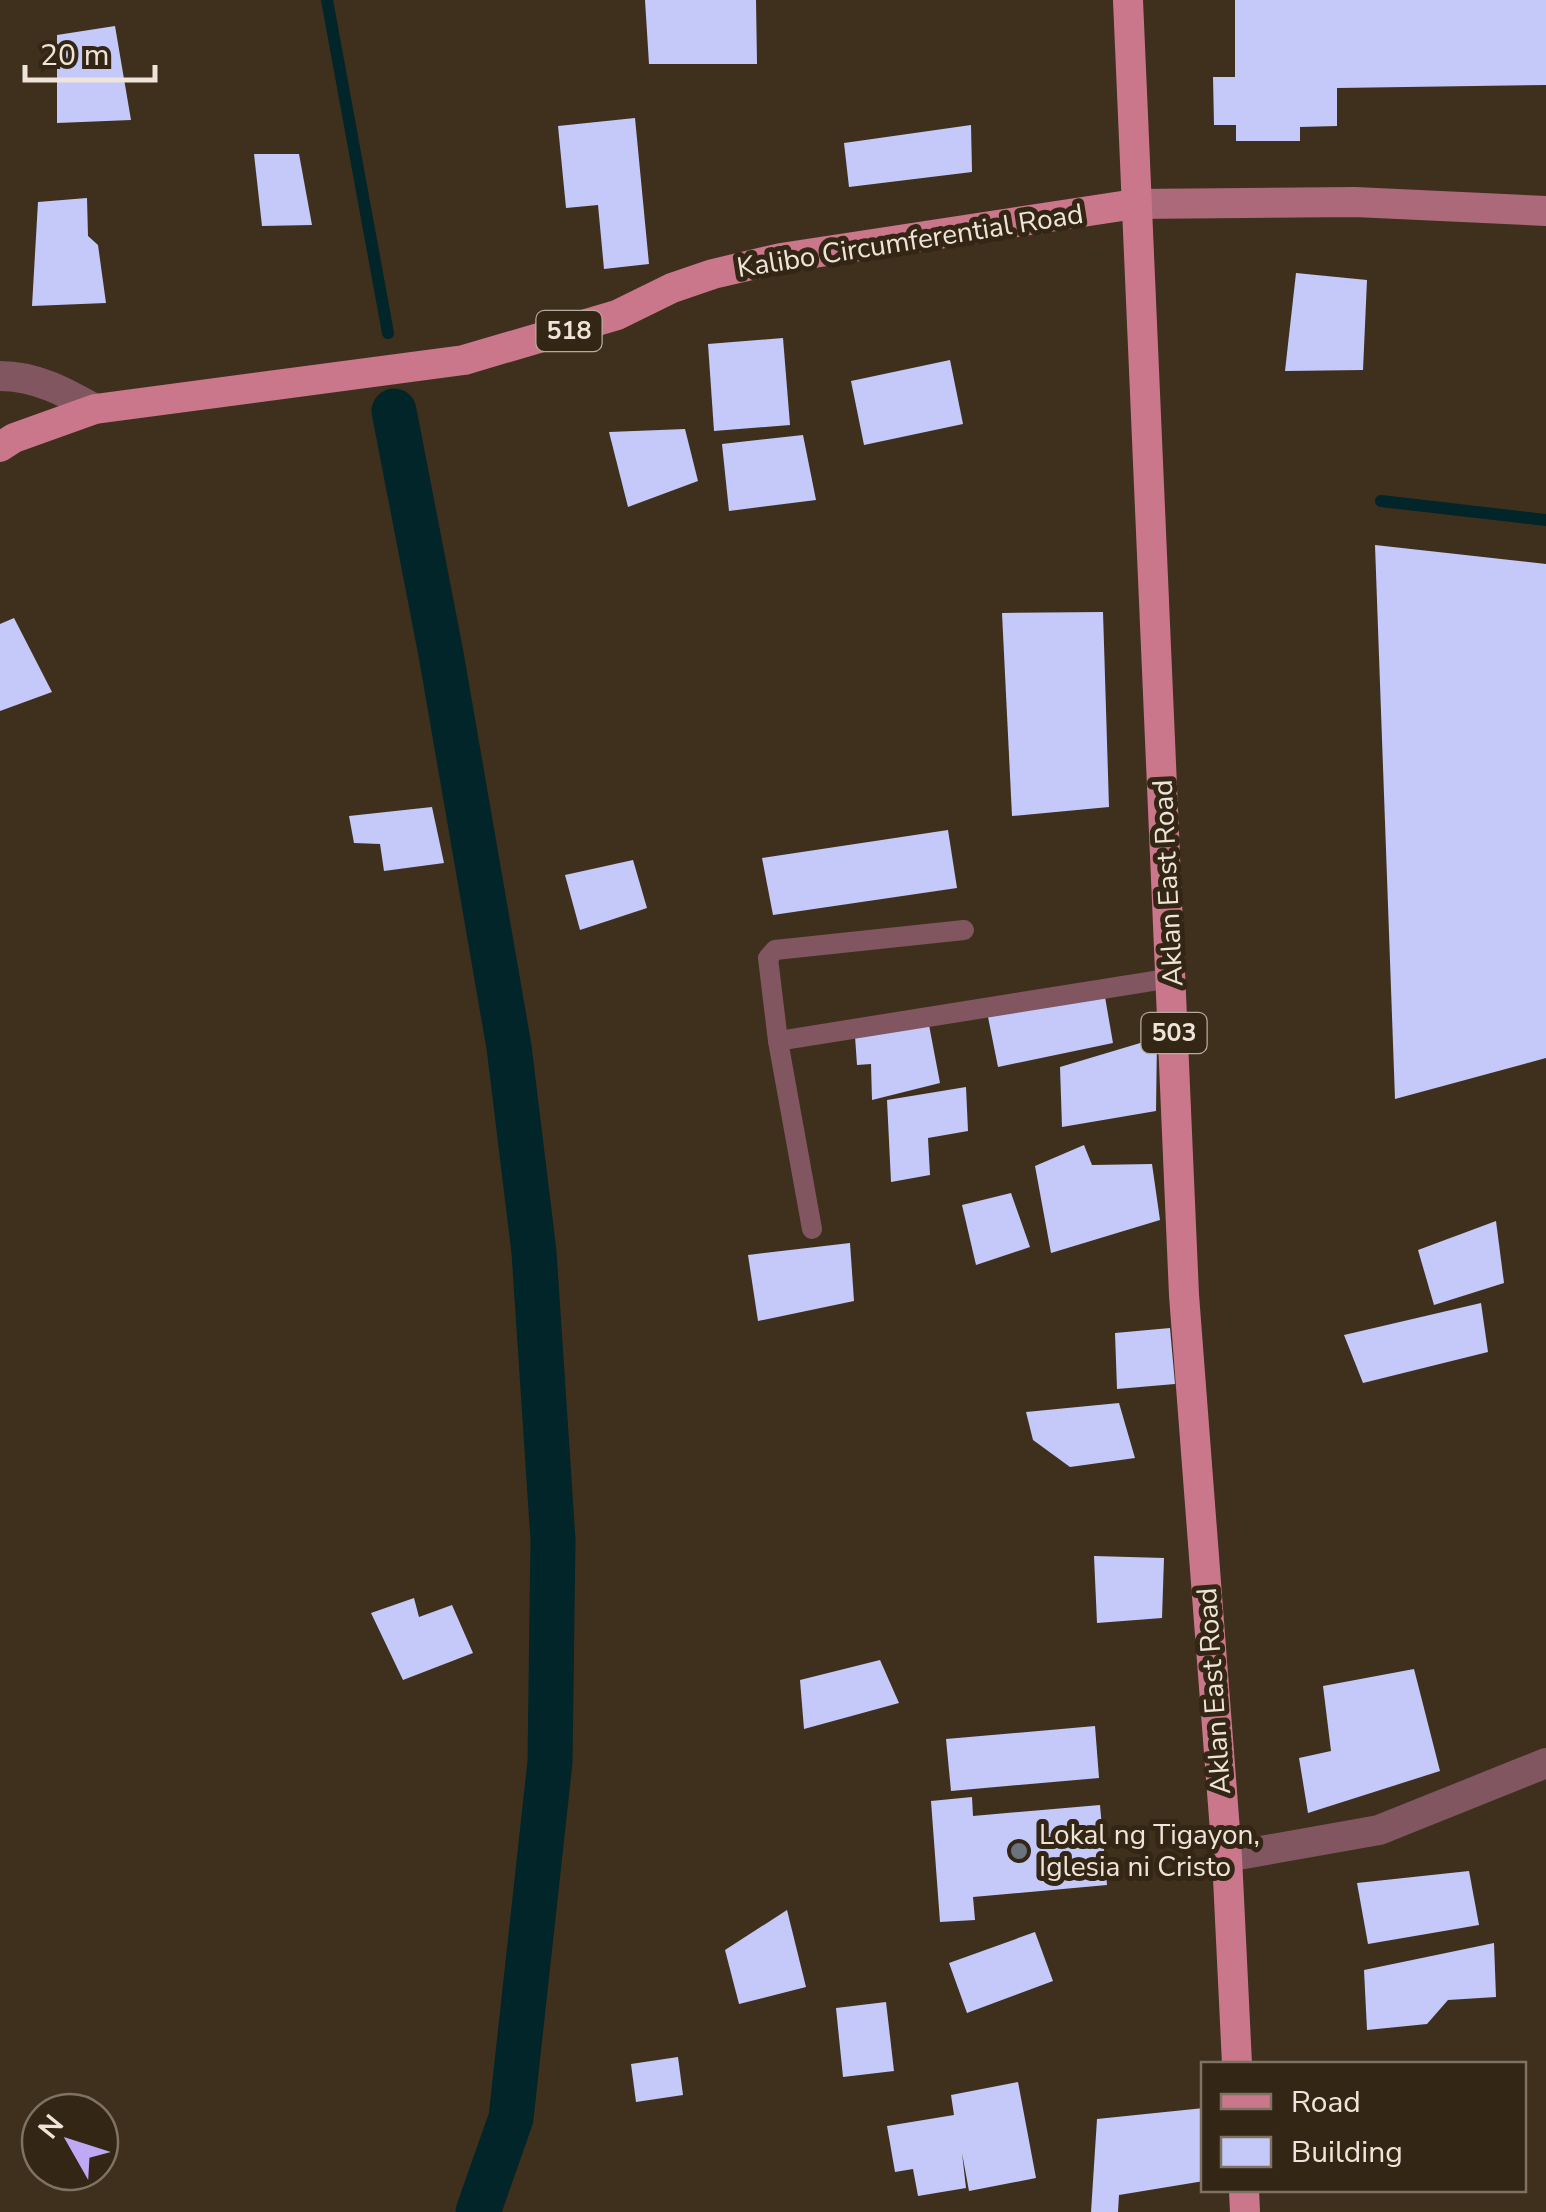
<svg xmlns="http://www.w3.org/2000/svg" width="1546" height="2212" viewBox="0 0 1546 2212" font-family="'Nunito Sans',sans-serif">
<style>
.lines{fill:none;stroke-linecap:round;stroke-linejoin:round}
.stream{stroke:#012528;stroke-width:12}
.canal{stroke:#012528;stroke-width:45}
.building{fill:#c4c9f9}
.lane{stroke:#815660;stroke-width:20}
.street{stroke:#815660;stroke-width:30}
.secondary{stroke:#ab6979;stroke-width:30}
.primary{stroke:#cb778b;stroke-width:30}
.worship-dot{fill:#6b7280;stroke:#342614;stroke-width:4}
.labels{text-anchor:middle;dominant-baseline:central;stroke-width:10;stroke-linejoin:round;paint-order:stroke}
.shield{fill:#342614;stroke:#b6ab9e;stroke-width:2.5}
.shield-label{font-size:25px;font-weight:bold;fill:#eee4d9}
.street-label{font-size:28px;fill:#eee4d9;stroke:#342614}
.poi-label{font-size:28px;fill:#eee4d9;stroke:#342614;text-anchor:start}
</style>
<rect width="100%" height="100%" fill="#3f301e"/>
<g class="lines">
<g class="stream">
<polyline points="327,0 388,333"/>
<polyline points="1381,501 1546,520"/>
</g>
<polyline class="canal" points="394,411 441,654 509,1047 534,1252 553,1540 550,1762 511,2118 478,2212"/>
</g>
<g class="building">
<polygon points="645,0 756,0 757,64 649,64"/>
<polygon points="1235,0 1546,0 1546,85 1337,88 1337,126 1300,127 1300,141 1236,141 1236,125 1214,125 1213,77 1235,77"/>
<polygon points="115,26 131,120 57,123 57,35"/>
<polygon points="635,118 649,264 604,269 598,205 566,208 558,126"/>
<polygon points="971,125 972,172 849,187 844,143"/>
<polygon points="254,154 299,154 312,225 262,226"/>
<polygon points="87,198 88,236 98,245 106,303 32,306 38,202"/>
<polygon points="1296,273 1367,280 1363,370 1285,371"/>
<polygon points="783,338 790,425 714,431 708,344"/>
<polygon points="950,360 963,424 864,445 851,381"/>
<polygon points="685,429 698,481 628,507 609,432"/>
<polygon points="803,435 816,500 729,511 722,444"/>
<polygon points="1375,545 1546,564 1546,1058 1395,1099"/>
<polygon points="1103,612 1109,807 1012,816 1002,613"/>
<polygon points="14,618 52,692 0,711 0,624"/>
<polygon points="432,807 444,863 384,871 380,844 354,843 349,816"/>
<polygon points="948,830 957,888 773,915 762,858"/>
<polygon points="633,860 647,908 580,930 565,875"/>
<polygon points="1105,997 1113,1043 998,1067 988,1017"/>
<polygon points="929,1025 940,1083 872,1100 871,1064 857,1065 855,1036"/>
<polygon points="1157,1038 1156,1111 1062,1127 1060,1067"/>
<polygon points="966,1087 968,1131 928,1138 930,1175 891,1182 887,1100"/>
<polygon points="1084,1145 1092,1165 1152,1164 1160,1220 1051,1253 1035,1166"/>
<polygon points="1011,1193 1030,1247 976,1265 962,1205"/>
<polygon points="1496,1221 1504,1283 1434,1305 1418,1250"/>
<polygon points="850,1243 854,1301 758,1321 748,1255"/>
<polygon points="1481,1303 1488,1352 1363,1383 1344,1335"/>
<polygon points="1170,1328 1175,1384 1117,1389 1115,1333"/>
<polygon points="1119,1403 1135,1458 1070,1467 1033,1440 1026,1412"/>
<polygon points="1094,1556 1164,1558 1162,1618 1097,1623"/>
<polygon points="414,1598 419,1617 452,1605 473,1653 403,1680 371,1613"/>
<polygon points="880,1660 899,1703 804,1729 800,1680"/>
<polygon points="1414,1669 1440,1771 1308,1813 1299,1758 1331,1751 1323,1686"/>
<polygon points="1095,1726 1099,1778 951,1791 946,1739"/>
<polygon points="972,1797 973,1816 1100,1805 1107,1885 973,1897 975,1920 940,1922 931,1801"/>
<polygon points="1469,1871 1479,1925 1368,1944 1357,1883"/>
<polygon points="787,1910 806,1987 739,2004 725,1950"/>
<polygon points="1035,1932 1053,1981 967,2013 949,1963"/>
<polygon points="1494,1943 1496,1997 1448,2000 1427,2024 1367,2030 1364,1970"/>
<polygon points="886,2002 894,2071 843,2077 836,2008"/>
<polygon points="678,2057 683,2095 636,2102 631,2064"/>
<polygon points="1018,2082 1036,2178 969,2191 962,2153 966,2188 918,2196 913,2169 895,2172 887,2126 954,2115 951,2095"/>
<polygon points="1204,2108 1204,2181 1119,2195 1118,2212 1091,2212 1097,2119"/>
</g>
<g class="lines">
<g class="lane">
<polyline points="778,1041 1172,978"/>
<polyline points="812,1229 778,1041 768,958 775,950 964,930"/>
</g>
<g class="street">
<path d="M0,376C36,376 65,392 95,409"/>
<polyline points="1227,1857 1379,1830 1546,1763"/>
</g>
<polyline class="secondary" points="1135,204 1355,202 1546,211"/>
<g class="primary">
<polyline points="1128,0 1184,1295 1227,1857 1237,2064"/>
<polyline points="0,447 14,438 95,409 464,360 617,315 672,288 713,274 781,258 1135,204"/>
<polyline points="1244,2190 1245,2212"/>
</g>
</g>
<circle class="worship-dot" cx="1019" cy="1851" r="10"/>
<g class="labels">
<g class="shield">
<rect x="536.5" y="311" width="65" height="40" rx="8"/>
<rect x="1141.5" y="1013" width="65" height="40" rx="8"/>
</g>
<g class="shield-label">
<text x="569" y="331">518</text>
<text x="1174" y="1033">503</text>
</g>
<g class="street-label">
<text transform="translate(910 241) rotate(-9)">Kalibo Circumferential Road</text>
<text transform="translate(1168 883) rotate(-93)">Aklan East Road</text>
<text transform="translate(1214 1691) rotate(-94)">Aklan East Road</text>
</g>
<g class="poi-label">
<text x="1039" y="1835">Lokal ng Tigayon,<tspan x="1039" dy="32">Iglesia ni Cristo</tspan></text>
</g>
</g>
<rect x="1201" y="2062" width="325" height="130" fill="#342614" stroke="#7e7263" stroke-width="2.5"/>
<rect x="1221" y="2094" width="50" height="15" fill="#cb778b" stroke="#7e7263" stroke-width="2.5"/>
<text x="1291" y="2112" font-size="30" fill="#eee4d9">Road</text>
<rect x="1221" y="2137" width="50" height="30" fill="#c4c9f9" stroke="#7e7263" stroke-width="2.5"/>
<text x="1291" y="2162" font-size="30" fill="#eee4d9">Building</text>
<g transform="translate(70 2142) rotate(309)"><circle r="48" fill="#342614" stroke="#7e7263" stroke-width="2.5"/>
<path d="M0-8L18 38L0 25L-18 38Z" fill="#bfa8f4"/>
<text y="-15" font-size="28" font-weight="bold" text-anchor="middle" fill="#eee4d9">N</text>
</g>
<path d="M25 65v15h130v-15" fill="none" stroke="#eee4d9" stroke-width="5"/>
<text x="40" y="65" font-size="30" fill="#eee4d9" stroke="#342614" stroke-width="8" paint-order="stroke">20 m</text>
</svg>
